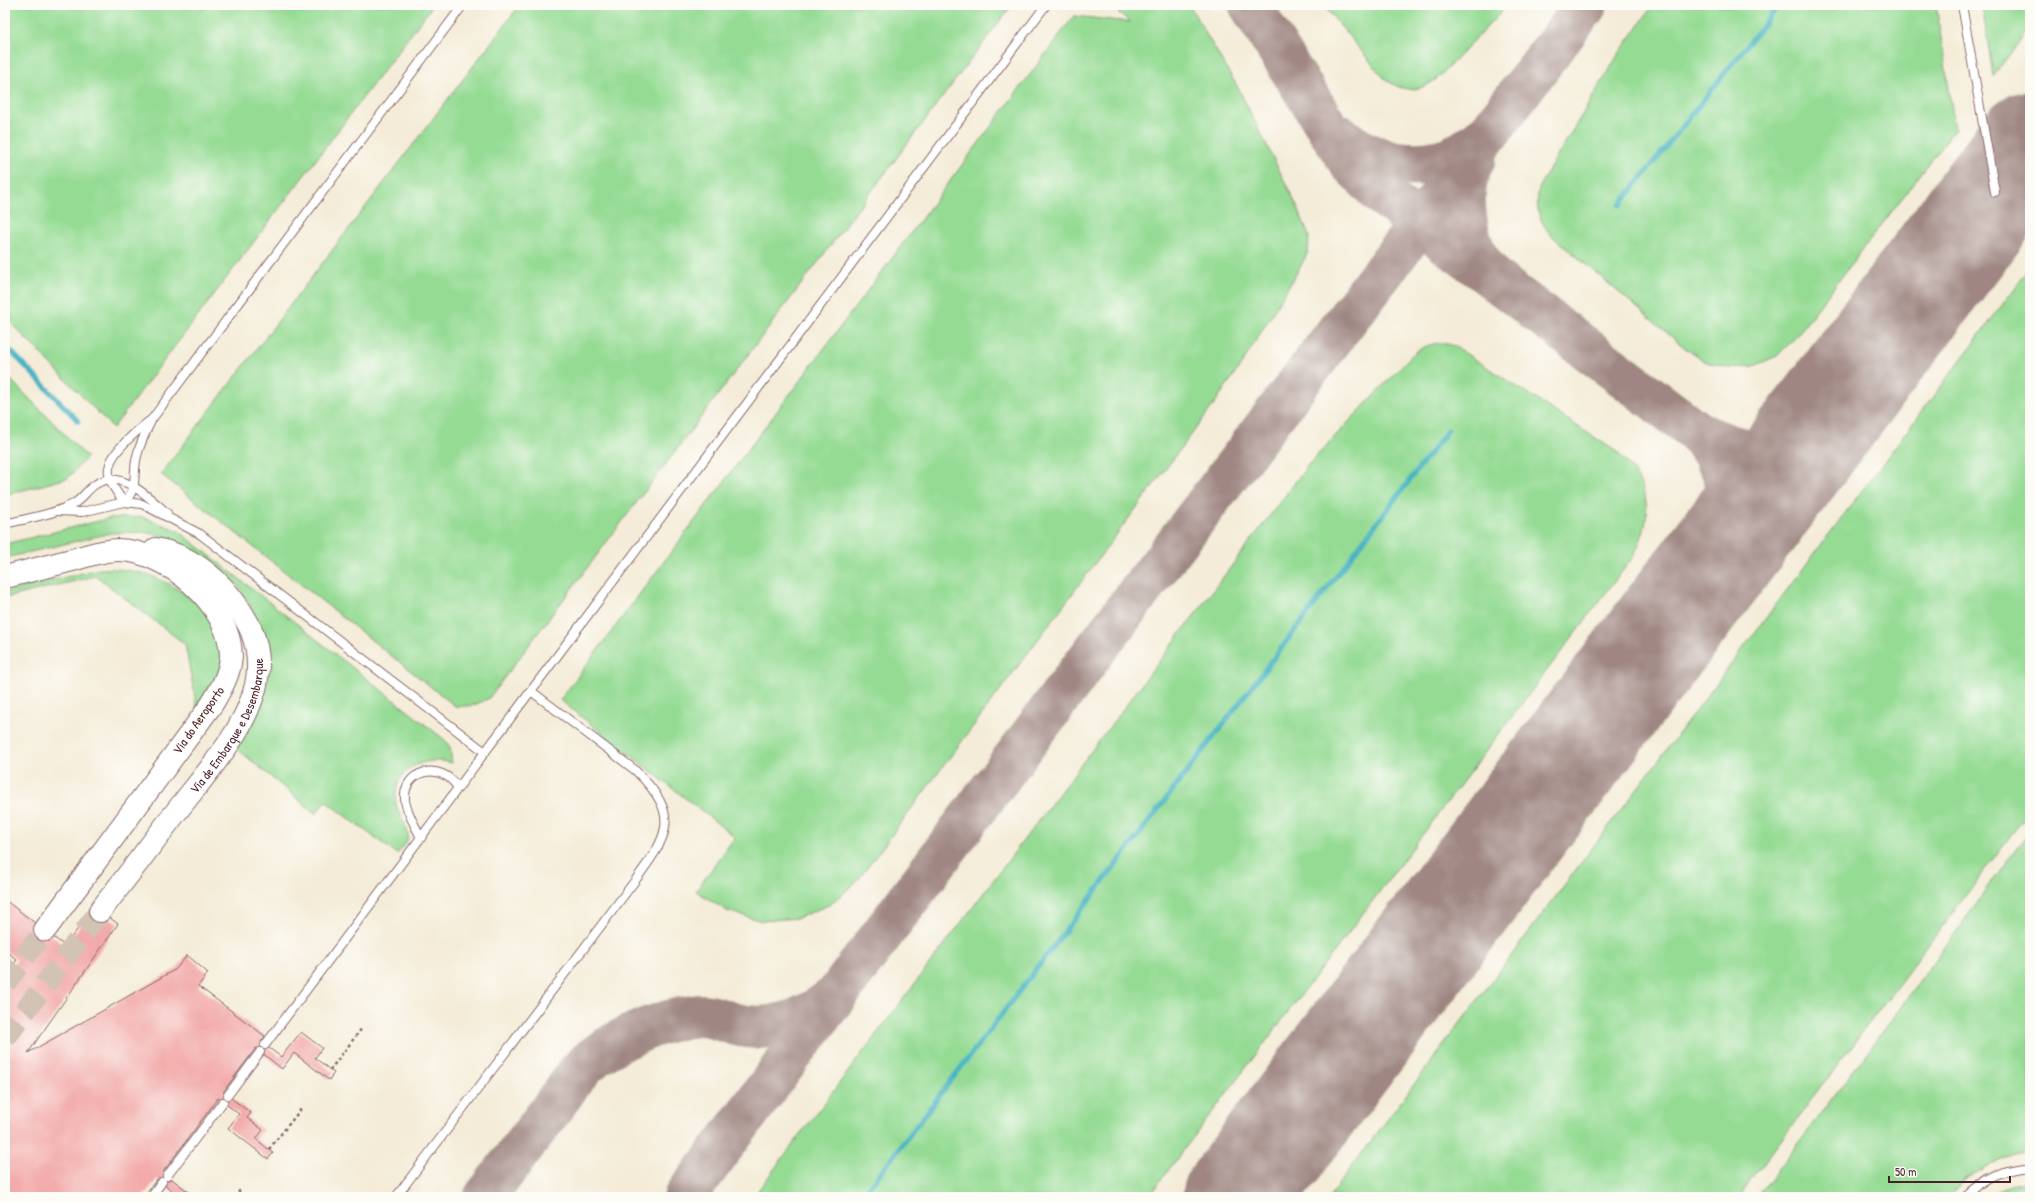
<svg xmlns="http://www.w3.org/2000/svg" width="2035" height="1202" viewBox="0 0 2035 1202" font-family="'Patrick Hand',sans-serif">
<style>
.green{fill:#95db94;stroke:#707d60}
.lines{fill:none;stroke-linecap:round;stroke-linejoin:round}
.stream{stroke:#48b4c4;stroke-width:5}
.taxiway{stroke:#9f8682;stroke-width:43}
.runway{stroke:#9f8682;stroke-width:109}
.building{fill:#f2abaa}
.secondary-tunnel{stroke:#d2c3b5;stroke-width:22;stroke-dasharray:22 11;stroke-linecap:butt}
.lane-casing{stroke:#866768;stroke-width:10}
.secondary-casing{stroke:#866768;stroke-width:24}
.path{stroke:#866768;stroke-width:2.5;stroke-dasharray:3 3;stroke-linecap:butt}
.lane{stroke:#fff;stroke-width:8}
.secondary{stroke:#fff;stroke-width:22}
.labels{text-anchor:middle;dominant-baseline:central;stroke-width:4;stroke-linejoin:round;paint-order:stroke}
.street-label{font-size:13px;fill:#4a1f2b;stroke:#fdfcf7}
</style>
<rect width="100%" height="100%" fill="#fdfcf7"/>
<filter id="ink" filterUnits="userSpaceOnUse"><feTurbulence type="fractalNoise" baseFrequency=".025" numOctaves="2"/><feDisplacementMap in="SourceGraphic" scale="8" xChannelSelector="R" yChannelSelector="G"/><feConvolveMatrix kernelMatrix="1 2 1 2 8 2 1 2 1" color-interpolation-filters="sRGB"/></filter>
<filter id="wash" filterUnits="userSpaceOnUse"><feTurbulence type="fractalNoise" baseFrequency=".012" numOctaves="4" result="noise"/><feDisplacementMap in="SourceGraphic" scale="16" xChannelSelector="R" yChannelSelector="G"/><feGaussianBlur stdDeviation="0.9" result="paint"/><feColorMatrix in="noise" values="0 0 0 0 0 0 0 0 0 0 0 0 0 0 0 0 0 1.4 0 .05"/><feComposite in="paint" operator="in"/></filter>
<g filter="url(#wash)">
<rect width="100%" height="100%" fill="#f4ecd8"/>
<g class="green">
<polygon points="5,5 433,5 113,428 5,317"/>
<path d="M520,5H1012L489,698C477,705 469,707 455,706L161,474Z"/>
<polygon points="1110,5 1189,5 1237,86 1297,206 1309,236 1308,252 1299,269 1243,362 1212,407 858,880 831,904 798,918 762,921 727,911 696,891 735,837 560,700 1074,16 1130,22"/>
<path d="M1323,5H1508L1438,78C1418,93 1402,93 1383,77Z"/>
<path d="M1653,5H1936L1955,129L1794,339L1777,356L1754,366L1730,368L1706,362L1685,348L1551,235C1537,218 1534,204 1541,183L1618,55Z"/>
<polygon points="1982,5 2030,5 2030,28 1993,76"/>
<polygon points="2030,268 2030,810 1738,1197 1329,1197"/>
<path d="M1441,343L1452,345L1462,351L1617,452C1651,487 1655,514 1633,557L1148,1197H753L1309,464L1411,356C1421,347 1429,344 1441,343Z"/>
<polygon points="5,374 87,457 68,478 5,495"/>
<path d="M142,517L177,530L445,740L450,747L452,763C424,755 392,769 396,804C398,815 408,825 408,836C408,843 401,849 397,854L325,801L316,814L235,747L255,715L253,610L238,586L219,567L196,552L171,538L144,532L111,533L5,558V544L111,518Z"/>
<path d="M99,569C136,567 167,578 195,602C201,608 209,615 213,622C219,631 221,652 224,663L197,708L185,644L96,576L5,598V592Z"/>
<polygon points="2030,830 2030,1153 2001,1159 1967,1178 1949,1197 1757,1197 1891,1021"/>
<polygon points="2030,1181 2030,1197 1986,1197 2010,1185"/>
</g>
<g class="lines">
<g class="stream">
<polyline points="1620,205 1779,5"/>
<polyline points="5,345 78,421"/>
<polyline points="862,1197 1448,430"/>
</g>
<g class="taxiway">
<path d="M1250,5L1350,163L1380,193L1697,432C1748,457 1770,457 1818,427"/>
<path d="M1340,136C1372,164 1422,173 1460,153C1468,149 1476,142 1483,137"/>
<path d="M1475,157C1459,185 1463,224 1475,253C1478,260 1485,267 1489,273"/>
<path d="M1697,432C1723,461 1742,503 1726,542C1722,551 1717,559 1712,567"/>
<path d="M485,1197C508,1167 530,1137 553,1107C563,1094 572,1078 584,1066C610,1041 660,1020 695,1016C709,1014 721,1020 734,1024C767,1033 803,1022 830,1000"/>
<polyline points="685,1197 1099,645 1586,5"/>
</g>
<polyline class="runway" points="1237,1197 2030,146"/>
</g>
<g id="blocks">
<polygon class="building" points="5,900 65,946 95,906 118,924 28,1053 176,969 187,955 208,973 198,986 265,1036 261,1042 281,1057 301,1032 322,1048 315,1058 334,1073 329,1080 294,1053 282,1069 256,1048 223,1092 251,1113 247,1118 263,1130 256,1139 273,1153 268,1159 228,1128 239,1114 218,1098 163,1172 190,1193 187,1197 177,1197 178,1195 157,1179 143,1197 5,1197 5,976 17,960 5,950"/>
</g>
</g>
<g filter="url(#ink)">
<use href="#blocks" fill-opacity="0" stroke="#866768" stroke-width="1"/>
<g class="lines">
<g class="secondary-tunnel">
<polyline points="5,983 45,930"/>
<polyline points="5,1038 100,911"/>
</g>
<defs>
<g id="lane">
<polyline points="1962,5 1995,192"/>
<path d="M152,419C146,431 140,443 137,456C132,475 139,489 124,502C117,493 107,480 109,468C111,451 139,429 152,419L463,5"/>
<polyline points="57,511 82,512 124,502 142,504 200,534 485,752"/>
<path d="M5,524C28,518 52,515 73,504C83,499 87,489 96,484C121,468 149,498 167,513"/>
<path d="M421,838C416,827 407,813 405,801C402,770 441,760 458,788"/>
<polyline points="265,1045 1046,5"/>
<polyline points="228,1095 260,1052"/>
<polyline points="167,1176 223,1102"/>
<polyline points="151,1197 162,1182"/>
<path d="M396,1197L634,882C669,835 682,816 635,770L531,691"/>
<path d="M1964,1197C1988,1176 1998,1171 2030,1167"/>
</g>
<g id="secondary">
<path d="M5,577C29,571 52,565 76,559C89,555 104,550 118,550C167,550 231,606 231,656C230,674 221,689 212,704L45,930"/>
<path id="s1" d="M100,911C126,878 151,845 176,812C206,773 257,719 258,668C259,640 248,620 232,599C214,575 186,554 156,549"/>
</g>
</defs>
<use href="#lane" class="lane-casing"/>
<use href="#secondary" class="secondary-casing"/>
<g class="path">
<polyline points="330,1070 362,1028"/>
<polyline points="269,1149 301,1109"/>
<polyline points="234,1197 241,1189"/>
</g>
<use href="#lane" class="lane"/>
<use href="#secondary" class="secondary"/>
</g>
</g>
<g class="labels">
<g class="street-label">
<text transform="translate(198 720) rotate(-55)">Via do Aeroporto</text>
<text stroke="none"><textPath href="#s1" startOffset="227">Via de Embarque e Desembarque</textPath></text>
</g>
</g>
<rect width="2035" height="1202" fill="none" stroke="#fdfcf7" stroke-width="20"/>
<path d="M1889 1176v6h121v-6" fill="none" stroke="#4a1f2b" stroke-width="2"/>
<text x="1895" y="1176" font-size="12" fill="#4a1f2b" stroke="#fdfcf7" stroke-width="3" paint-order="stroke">50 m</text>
</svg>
